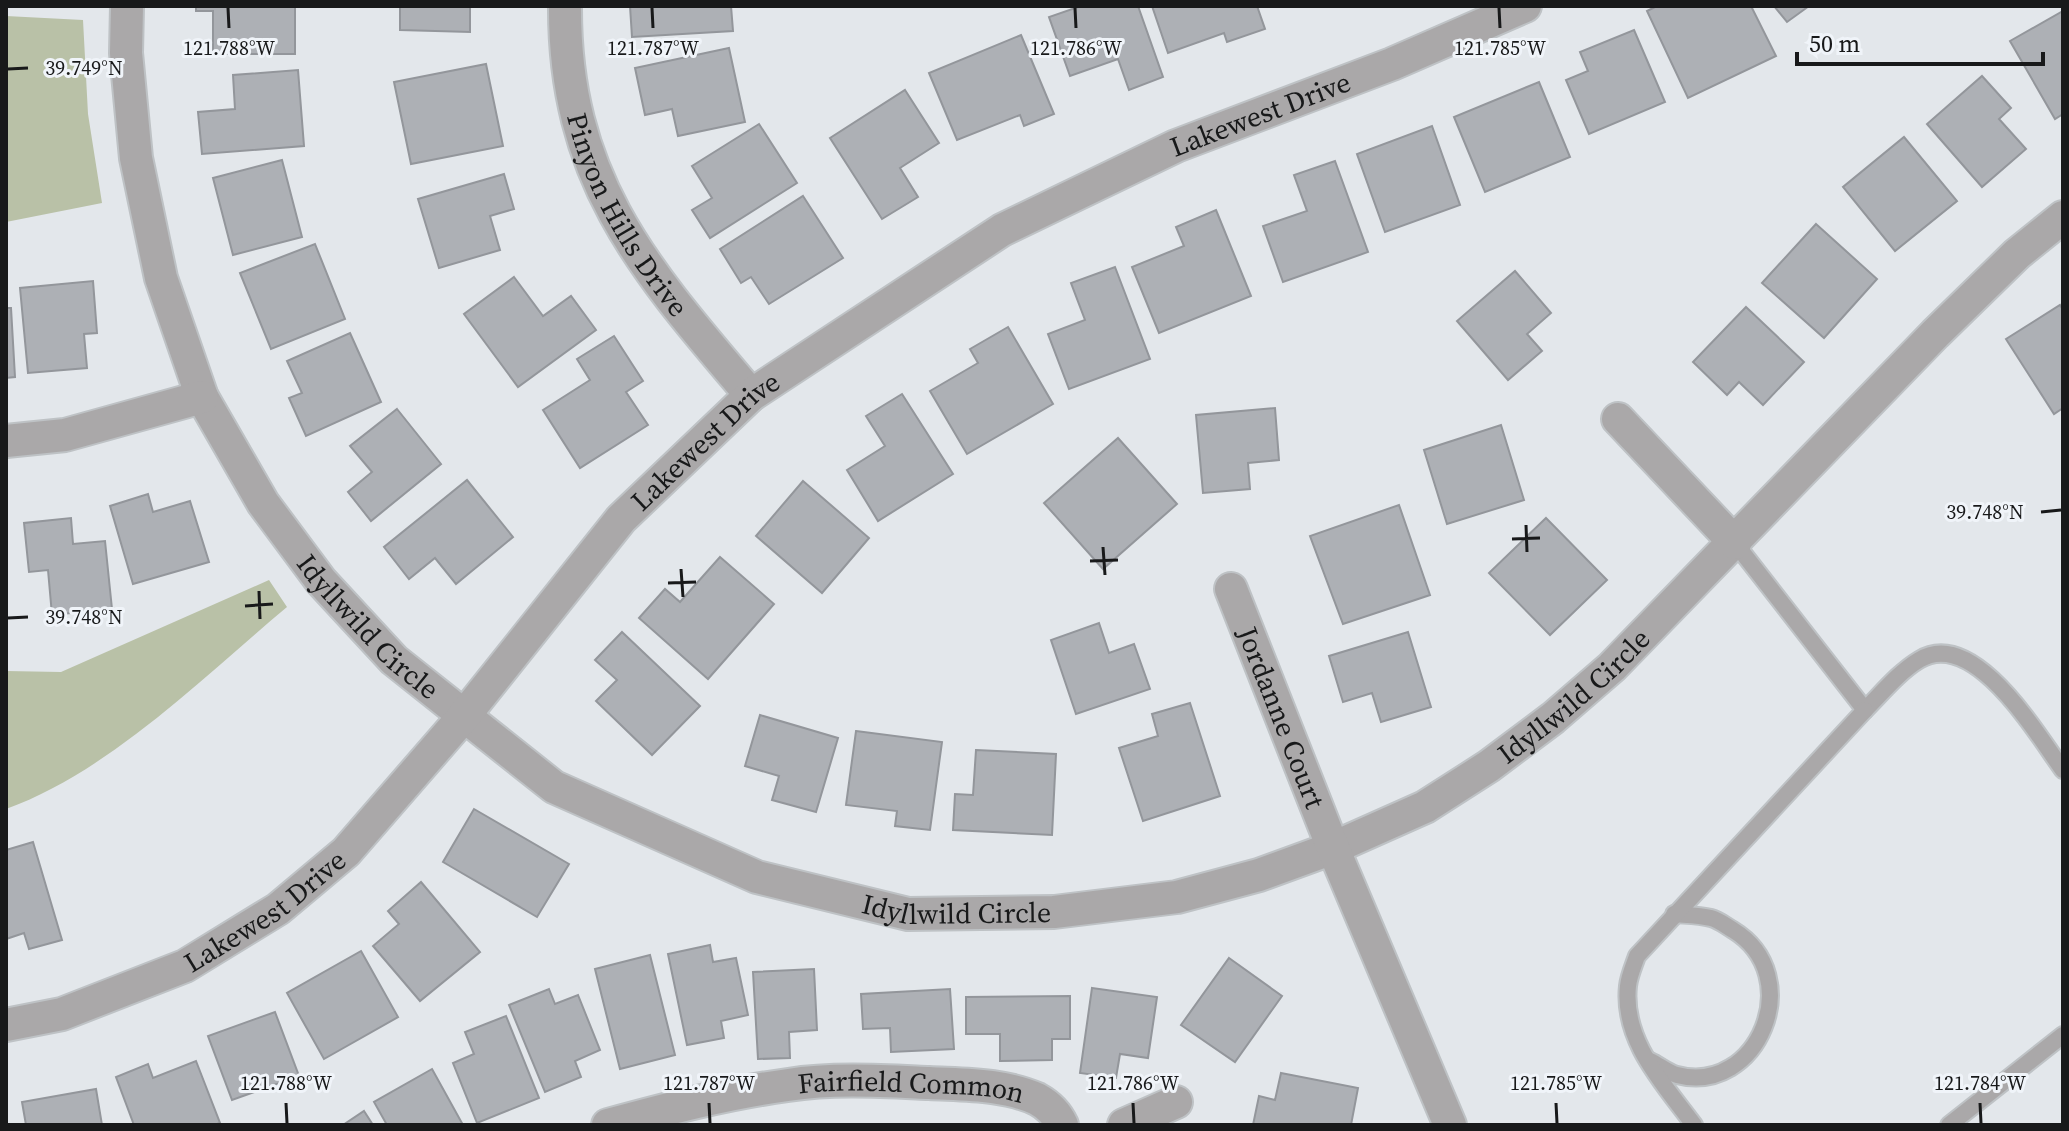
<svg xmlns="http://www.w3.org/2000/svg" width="2069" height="1131" viewBox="0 0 2069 1131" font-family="'Source Serif 4',serif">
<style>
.green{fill:#b9c1a7}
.building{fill:#adb0b5;stroke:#93969b;stroke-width:2}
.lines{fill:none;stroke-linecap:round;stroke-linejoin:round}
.lane-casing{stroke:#bec2c5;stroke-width:20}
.street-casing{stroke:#bec2c5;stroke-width:36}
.lane{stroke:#aaa8a9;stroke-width:16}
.street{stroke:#aaa8a9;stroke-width:32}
.ticks{fill:none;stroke:#18191a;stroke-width:3}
.labels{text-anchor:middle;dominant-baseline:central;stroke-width:6;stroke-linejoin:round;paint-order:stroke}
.street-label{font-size:28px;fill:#18191a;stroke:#f0f4f9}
.ticks-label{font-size:20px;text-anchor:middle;fill:#18191a;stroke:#f0f4f9;stroke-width:6;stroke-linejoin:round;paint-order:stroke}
</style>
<rect width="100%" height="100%" fill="#e3e7eb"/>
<g class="green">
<polygon points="6,16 83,20 88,114 102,203 6,222"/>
<path d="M269,580L287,607C203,677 109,772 6,809V671L61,672Z"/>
</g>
<g class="building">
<polygon points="196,6 295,6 295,54 213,54 213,11 196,11"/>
<polygon points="400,6 470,6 470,32 400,30"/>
<polygon points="630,6 731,6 733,31 632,37"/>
<polygon points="1081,6 1138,6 1163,77 1129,90 1118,59 1070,76 1049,17"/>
<polygon points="1152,6 1257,6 1265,29 1227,42 1224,33 1168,53"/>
<polygon points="1657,6 1751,6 1776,56 1688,98 1647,11"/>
<polygon points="1774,6 1809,6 1787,22"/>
<polygon points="2063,11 2063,114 2055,119 2010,41"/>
<polygon points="1634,30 1665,102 1589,134 1566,80 1588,71 1580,52"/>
<polygon points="1021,35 1054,114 1024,126 1020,115 957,140 929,73"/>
<polygon points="729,48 745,122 678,136 672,109 645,115 635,68"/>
<polygon points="486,64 503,146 411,164 394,82"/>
<polygon points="298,70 304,146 202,154 198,112 235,109 233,75"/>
<polygon points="1982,76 2011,108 1999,119 2026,149 1982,187 1927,124"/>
<polygon points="1539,82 1570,157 1485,192 1454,117"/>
<polygon points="905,90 939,143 900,168 918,197 882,219 830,138"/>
<polygon points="759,124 797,183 710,238 692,210 712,198 692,166"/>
<polygon points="1432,126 1460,205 1385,232 1357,154"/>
<polygon points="1904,137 1957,201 1895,251 1843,187"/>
<polygon points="282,160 302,237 233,255 213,178"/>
<polygon points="1335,161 1368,252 1283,282 1263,226 1307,211 1294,175"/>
<polygon points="504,174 514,209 490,216 500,250 439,268 418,199"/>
<polygon points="803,196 843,258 769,304 751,277 741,283 720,249"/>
<polygon points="1216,210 1251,296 1159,333 1132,267 1184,246 1176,227"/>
<polygon points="1816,224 1877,279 1824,338 1762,283"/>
<polygon points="315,244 345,319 271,349 240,273"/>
<polygon points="1115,267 1150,359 1069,389 1048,334 1085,320 1071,283"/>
<polygon points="1515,271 1551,313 1527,334 1542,351 1508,380 1457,321"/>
<polygon points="514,277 543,316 571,296 596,330 518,387 464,314"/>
<polygon points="93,281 97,333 84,334 87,368 28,373 20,288"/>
<polygon points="2060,305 2063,310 2063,408 2054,414 2006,339"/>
<polygon points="1746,307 1804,362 1763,405 1739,382 1727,395 1693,362"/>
<polygon points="6,308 11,308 15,377 6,378"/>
<polygon points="1008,327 1053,404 967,454 930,391 978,363 970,349"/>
<polygon points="350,333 381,402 306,436 289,398 302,393 287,361"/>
<polygon points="614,336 643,381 626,392 648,425 580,468 543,410 590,380 577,359"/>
<polygon points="902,394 953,474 878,521 847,470 885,446 866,416"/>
<polygon points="1275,408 1279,460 1248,463 1250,489 1203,493 1196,415"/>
<polygon points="397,409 441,464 371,521 348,492 372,472 350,446"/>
<polygon points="1501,425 1524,500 1447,524 1424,450"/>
<polygon points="1118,438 1177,504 1103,569 1044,503"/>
<polygon points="467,480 513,537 456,584 435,558 409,579 384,547"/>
<polygon points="803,481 869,538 822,593 756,536"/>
<polygon points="148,494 153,512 190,501 209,562 133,584 110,506"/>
<polygon points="1399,505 1430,595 1343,624 1310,536"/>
<polygon points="71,518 73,544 105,541 112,609 52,615 48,570 29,572 24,523"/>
<polygon points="1546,518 1607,580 1550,635 1489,573"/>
<polygon points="720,557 774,604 708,679 639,618 665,589 680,602"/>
<polygon points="1099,623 1109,653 1134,644 1150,689 1076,714 1051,640"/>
<polygon points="622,632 700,706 652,755 596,701 617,680 595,660"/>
<polygon points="1408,632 1431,707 1381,722 1372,693 1343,702 1329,656"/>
<polygon points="1190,703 1220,796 1143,821 1119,748 1158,736 1152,714"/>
<polygon points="760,715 838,738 816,812 772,800 779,776 745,766"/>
<polygon points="856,731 942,742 930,830 895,826 897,811 846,805"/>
<polygon points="976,750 1056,754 1052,835 953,830 955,794 973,795"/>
<polygon points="474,809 569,864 537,917 443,862"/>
<polygon points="33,842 62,940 29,949 24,933 6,939 6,850"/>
<polygon points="421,882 480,952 420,1001 373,946 399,924 388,911"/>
<polygon points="710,945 713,962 736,958 748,1015 721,1021 724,1038 687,1045 668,954"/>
<polygon points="361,951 398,1017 324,1059 287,993"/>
<polygon points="650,955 675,1055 620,1069 595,969"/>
<polygon points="1229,958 1282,996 1235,1062 1181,1025"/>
<polygon points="814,969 817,1030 789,1032 790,1058 758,1059 753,972"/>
<polygon points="1092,988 1157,997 1148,1058 1120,1054 1116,1078 1080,1073"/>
<polygon points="549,989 555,1004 578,995 600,1050 575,1061 581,1077 545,1092 509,1005"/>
<polygon points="950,989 954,1049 891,1052 890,1028 863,1029 861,994"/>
<polygon points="1070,996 1070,1039 1052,1039 1052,1060 1000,1061 1000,1034 966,1034 966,997"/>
<polygon points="275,1012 299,1076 232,1100 208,1036"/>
<polygon points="506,1016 539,1098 477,1123 453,1063 474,1054 465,1032"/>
<polygon points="196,1061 220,1123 214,1125 134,1125 116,1077 148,1064 153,1078"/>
<polygon points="432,1069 463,1125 387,1125 374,1102"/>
<polygon points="1281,1073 1358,1088 1351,1125 1253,1125 1259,1096 1275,1100"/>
<polygon points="96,1089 102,1125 26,1125 22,1102"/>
<polygon points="364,1111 373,1125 343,1125"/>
</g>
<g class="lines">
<defs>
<g id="lane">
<path d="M1735,543L1865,710C1882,693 1899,672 1919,660C1974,626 2038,736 2063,770"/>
<path d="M1650,1061C1659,1065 1668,1073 1677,1075C1758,1096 1808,976 1733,930C1726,926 1719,920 1711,918C1699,915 1686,915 1674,914"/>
<path d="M1694,1125C1664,1084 1622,1041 1628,986C1629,976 1634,965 1637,956L1865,710"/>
<polyline points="1949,1125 2063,1035"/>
</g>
<g id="street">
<path id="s1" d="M127,6L126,53L136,158L161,278L202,397L263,503L321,581L394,660L554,787L757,877L908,914L1054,912L1177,897L1259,875L1333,848L1425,807L1489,766L1553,718L1612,667L1935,334L2017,254L2063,217"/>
<path id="s2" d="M565,6C564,180 645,270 751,395"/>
<polyline points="1618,419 1735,543"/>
<polyline points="6,441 65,435 202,397"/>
<path id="s3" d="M1231,589L1333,848L1450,1125"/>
<path id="s4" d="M6,1025L62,1014L185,966L278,909L346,852L464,716L621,519L751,395L1002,230L1176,146L1392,64L1525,6"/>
<path id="s5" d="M608,1125C667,1109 727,1093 788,1085C834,1078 882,1081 929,1083C964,1085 1004,1084 1037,1099C1048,1105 1057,1114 1062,1125"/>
<polyline points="1124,1125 1176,1102"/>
</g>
</defs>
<use href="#lane" class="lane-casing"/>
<use href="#street" class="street-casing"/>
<use href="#lane" class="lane"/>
<use href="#street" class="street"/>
</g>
<path class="ticks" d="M228,8L229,28M652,8L653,28M1075,8L1076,28M1499,8L1500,28M8,69L28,68M2041,512L2061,510M1526,525L1527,552M1512,539L1540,538M1103,547L1105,575M1090,561L1118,560M681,569L683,597M668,583L696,582M259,591L260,619M245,606L273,604M8,618L28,617M286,1103L287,1123M709,1103L710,1123M1133,1103L1134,1123M1556,1103L1557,1123M1980,1103L1981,1123"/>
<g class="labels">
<g class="street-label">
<text stroke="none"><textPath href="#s4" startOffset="1582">Lakewest Drive</textPath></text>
<text stroke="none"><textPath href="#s2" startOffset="222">Pinyon Hills Drive</textPath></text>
<text stroke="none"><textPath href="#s4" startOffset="934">Lakewest Drive</textPath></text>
<text stroke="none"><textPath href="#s1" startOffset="686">Idyllwild Circle</textPath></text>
<text stroke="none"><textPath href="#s1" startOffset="2030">Idyllwild Circle</textPath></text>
<text stroke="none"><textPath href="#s3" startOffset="138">Jordanne Court</textPath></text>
<text stroke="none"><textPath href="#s1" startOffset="1358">Idyllwild Circle</textPath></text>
<text stroke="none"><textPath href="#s4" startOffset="286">Lakewest Drive</textPath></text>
<text stroke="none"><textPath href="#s5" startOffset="308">Fairfield Common</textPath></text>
</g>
</g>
<g class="ticks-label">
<text x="229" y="55">121.788°W</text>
<text x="653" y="55">121.787°W</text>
<text x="1076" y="55">121.786°W</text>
<text x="1500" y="55">121.785°W</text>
<text x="84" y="75">39.749°N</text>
<text x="1985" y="519">39.748°N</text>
<text x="84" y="624">39.748°N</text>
<text x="286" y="1090">121.788°W</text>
<text x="709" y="1090">121.787°W</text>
<text x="1133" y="1090">121.786°W</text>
<text x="1556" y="1090">121.785°W</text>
<text x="1980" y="1090">121.784°W</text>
</g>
<rect width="2069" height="1131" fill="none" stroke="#18191a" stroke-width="16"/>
<path d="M1797 52v12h246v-12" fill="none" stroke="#18191a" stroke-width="4"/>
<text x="1809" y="52" font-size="24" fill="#18191a" stroke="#f0f4f9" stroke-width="6" paint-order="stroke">50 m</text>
</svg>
